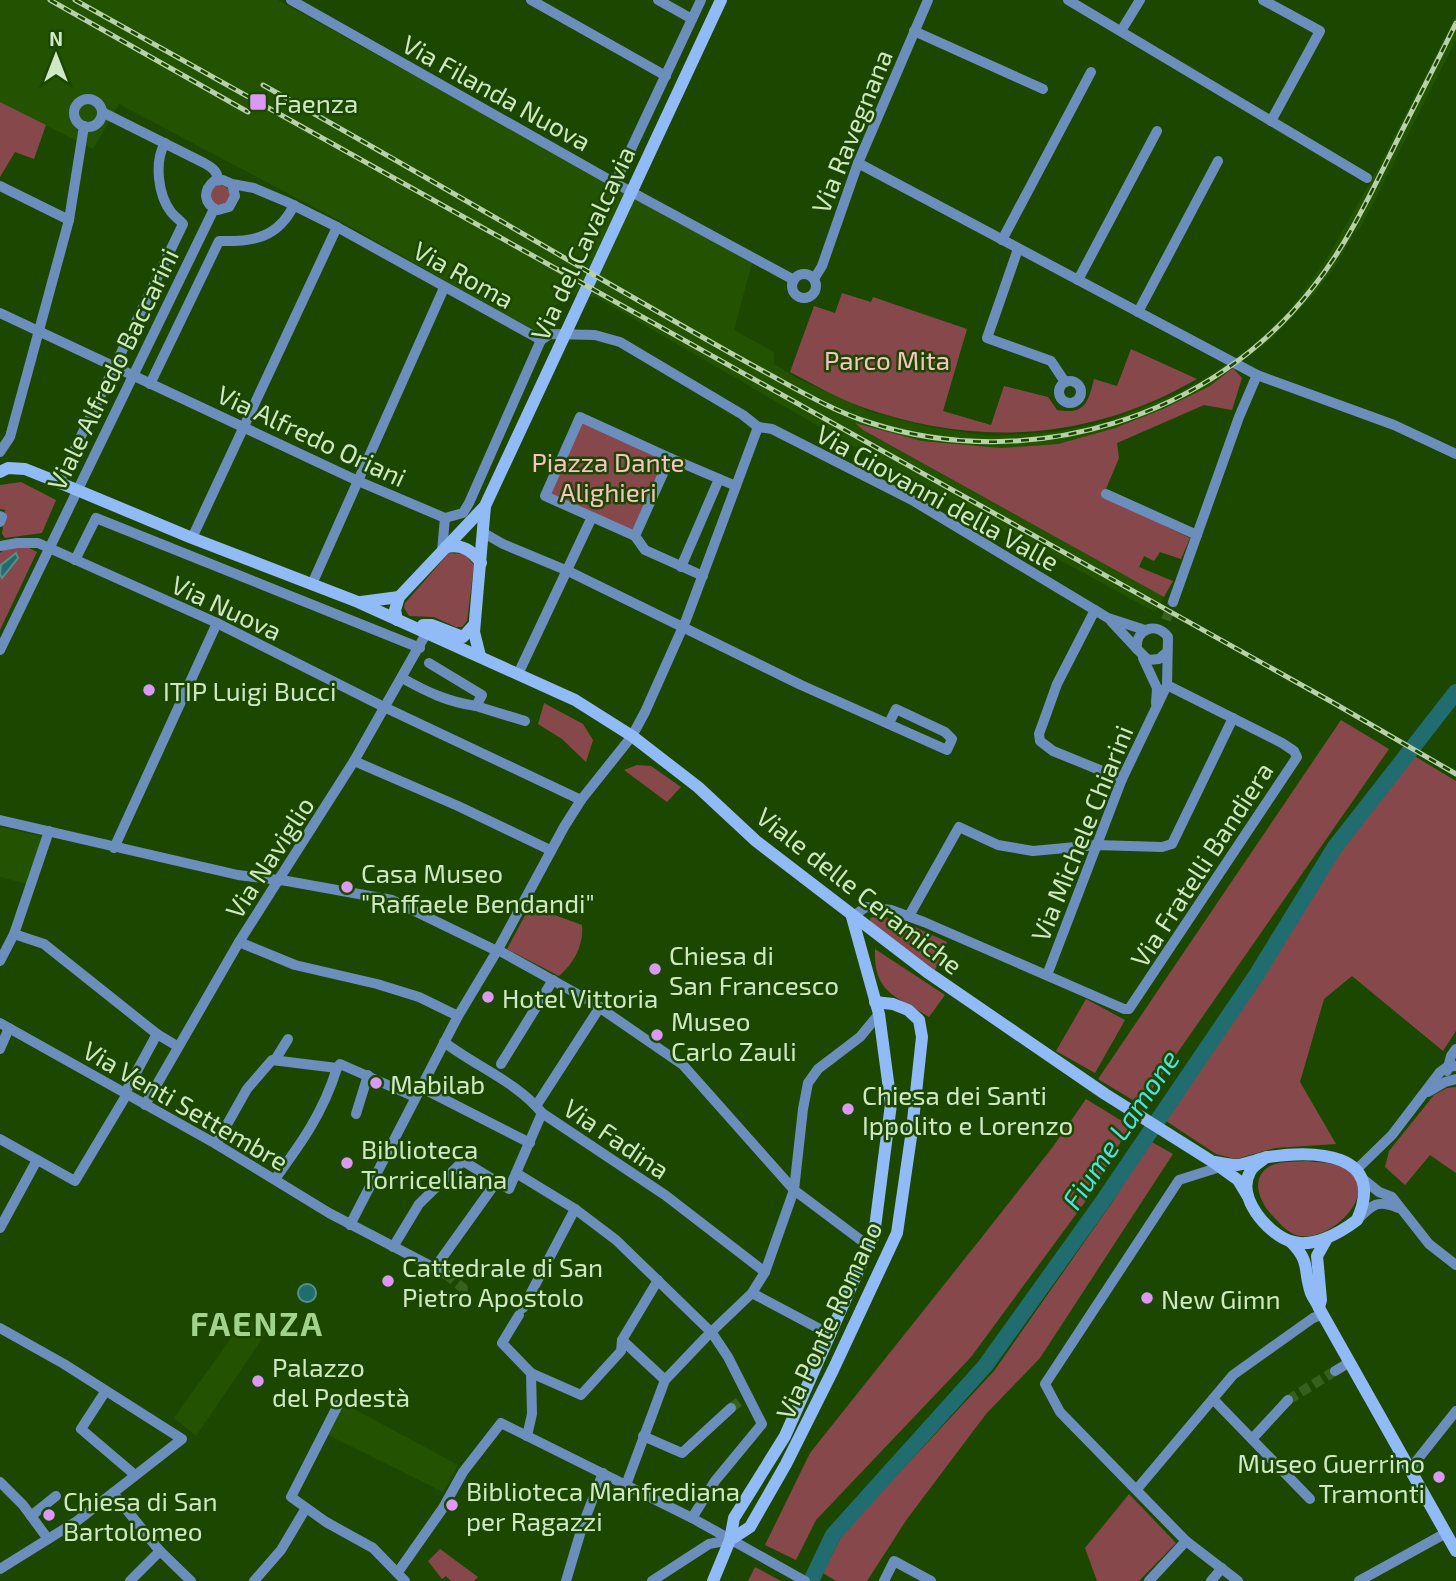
<svg xmlns="http://www.w3.org/2000/svg" width="1456" height="1581" viewBox="0 0 1456 1581" font-family="'Exo 2',sans-serif">
<style>
.built{fill:#235300}
.green{fill:#87484c}
.water{fill:#216c6e;stroke:#559188;stroke-width:2}
.lines{fill:none;stroke-linecap:round;stroke-linejoin:round}
.river{stroke:#216c6e;stroke-width:16}
.street-tunnel{stroke:#375f1e;stroke-width:10;stroke-dasharray:10 5;stroke-linecap:butt}
.street{stroke:#6c8ebd;stroke-width:10}
.secondary{stroke:#90bbf7;stroke-width:12}
.rail-casing{stroke:#b7d2aa;stroke-width:5}
.rail{stroke:#1c4700;stroke-width:2.5;stroke-dasharray:8;stroke-linecap:butt}
.poi-dot{fill:#dc99f4;stroke:#1c4700;stroke-width:2.5}
.labels{text-anchor:middle;dominant-baseline:central;stroke-width:5;stroke-linejoin:round;paint-order:stroke}
.street-label{font-size:26px;fill:#cfe8c5;stroke:#1c4700}
.poi-label{font-size:26px;fill:#cfe8c5;stroke:#1c4700;text-anchor:start}
.park-label{font-size:26px;fill:#f7c3c4;stroke:#1c4700}
.water-label{font-size:28px;font-style:italic;fill:#51dfe1;stroke:#1c4700}
.district-label{font-size:33px;font-weight:bold;letter-spacing:2px;fill:#a2d38d;stroke:#1c4700}
</style>
<rect width="100%" height="100%" fill="#1c4700"/>
<g class="built">
<polygon points="0,0 278,0 752,263 734,330 774,352 774,364 797,378 870,412 925,426 989,436 1055,432 1108,421 1176,394 1209,376 1252,346 1290,310 1327,258 1376,172 1456,16 1456,40 1360,229 1354,233 1337,264 1315,293 1271,339 1210,386 1163,409 1115,428 1058,444 1001,448 922,441 857,424 863,430 1164,597 1155,612 875,459 596,297 571,295 556,305 544,331 538,333 344,223 119,104 93,149 0,102"/>
<polygon points="0,827 45,837 28,884 0,877"/>
<polygon points="246,1317 268,1330 196,1436 174,1418"/>
<polygon points="343,1403 458,1465 443,1492 328,1435"/>
</g>
<g class="green">
<polygon points="0,102 46,125 34,159 15,152 0,177"/>
<circle cx="220" cy="195" r="10"/>
<path d="M842,293L871,302L873,297L967,329L943,411L991,425L1004,386L1048,397L1057,410C1085,415 1088,403 1094,379L1117,386L1131,349L1197,379C1092,440 977,448 862,407C837,398 813,384 790,372L814,306L835,313Z"/>
<polygon points="1233,368 1242,378 1232,410 1204,405 1117,443 1119,458 1103,496 1190,538 1181,559 1160,552 1154,561 1144,556 1139,567 1173,581 1164,597 863,430 855,423 922,441 1001,448 1058,444 1115,428 1163,409 1210,386"/>
<polygon points="583,421 667,458 634,532 550,495"/>
<polygon points="21,482 56,500 42,533 5,538 2,534 5,510 0,509 0,485"/>
<polygon points="25,546 37,552 0,630 0,553 5,549"/>
<polygon points="449,553 465,554 474,565 467,621 462,627 456,627 434,617 409,616 404,608 405,603"/>
<polygon points="544,703 583,724 593,740 586,762 562,739 538,724"/>
<polygon points="1341,720 1389,749 1141,1105 1098,1079"/>
<polygon points="1411,754 1456,781 1456,1031 1443,1051 1352,976 1324,999 1300,1082 1336,1144 1275,1148 1236,1159 1216,1154 1163,1119 1338,849"/>
<polygon points="637,765 651,766 681,787 667,802 624,770"/>
<path d="M530,906L582,925C584,945 574,963 559,976L507,949Z"/>
<polygon points="879,915 915,927 947,942 935,970 871,925 870,918"/>
<path d="M875,949L945,995L929,1017C896,996 873,993 875,949Z"/>
<polygon points="1086,999 1125,1020 1095,1073 1056,1051"/>
<polygon points="1456,1087 1456,1173 1430,1155 1405,1185 1385,1167 1389,1151 1434,1095 1447,1088"/>
<polygon points="1086,1099 1130,1126 1088,1198 971,1357 816,1520 796,1560 765,1545 810,1453 982,1237 1052,1148"/>
<polygon points="1150,1141 1173,1154 1040,1358 986,1414 907,1519 867,1581 836,1581 823,1573 843,1533 994,1371 1111,1204"/>
<path d="M1307,1161C1321,1163 1343,1162 1353,1174C1377,1202 1318,1251 1290,1232C1283,1228 1276,1219 1270,1213C1259,1200 1250,1178 1270,1166C1279,1161 1296,1162 1307,1161Z"/>
<polygon points="1129,1494 1176,1543 1139,1581 1097,1581 1085,1548"/>
<polygon points="440,1549 478,1577 474,1581 451,1581 446,1576 442,1579 428,1561"/>
<polygon points="755,1567 781,1581 748,1581"/>
</g>
<g class="water">
<polygon points="16,553 18,558 2,578 0,574 1,565"/>
<circle cx="307" cy="1293" r="9"/>
</g>
<g class="lines">
<polyline class="river" points="811,1581 833,1535 985,1366 1101,1204 1257,974 1335,847 1456,692"/>
<g class="street-tunnel">
<polyline points="1166,620 1173,602"/>
<polyline points="446,1274 463,1288 461,1300"/>
<polyline points="1288,1400 1335,1371"/>
<polyline points="731,1408 743,1399"/>
</g>
<g class="street">
<polyline points="291,0 615,183 794,280"/>
<polyline points="531,0 666,76"/>
<polyline points="658,0 692,19"/>
<polyline points="1068,0 1367,178"/>
<polyline points="1263,0 1320,31 1271,121"/>
<polyline points="914,31 1043,89"/>
<polyline points="1121,31 1140,0"/>
<circle cx="88" cy="113" r="14"/>
<path d="M102,112L204,163C211,167 218,171 218,180"/>
<polyline points="858,163 1257,375 1394,425 1456,454"/>
<polyline points="615,183 701,0"/>
<path d="M232,184L235,196L229,207L218,210C204,205 202,191 214,181L223,180L232,184L254,188L287,202L337,227L541,340"/>
<polyline points="0,186 69,220"/>
<polyline points="1002,240 1091,72"/>
<polyline points="1018,249 987,338 1051,361 1065,382"/>
<circle cx="804" cy="286" r="12"/>
<polyline points="814,279 822,266 858,163 928,0"/>
<polyline points="1078,280 1157,131"/>
<polyline points="1138,312 1218,161"/>
<polyline points="0,313 358,481 445,518"/>
<polyline points="541,340 550,334 595,335 620,342 743,415 758,427"/>
<circle cx="1070" cy="392" r="11"/>
<path d="M150,384L219,241C253,242 278,238 294,205"/>
<polyline points="758,427 772,429 912,500 1108,618 1145,630"/>
<polyline points="0,452 10,437 69,220 84,126"/>
<path d="M59,482L183,224C180,220 175,217 171,212C158,195 154,162 165,143"/>
<polyline points="1106,494 1197,535"/>
<polyline points="0,516 2,517 0,522"/>
<polyline points="445,518 463,513 469,503 541,340"/>
<polyline points="482,532 503,544 568,571 801,685 947,750 952,739 945,732 896,709 889,723"/>
<polyline points="635,536 545,496 580,417 670,458"/>
<polyline points="192,538 337,227"/>
<polyline points="0,546 17,543 38,543 217,623 384,707 581,800"/>
<polyline points="442,551 445,518"/>
<polyline points="75,560 96,518 420,648"/>
<polyline points="681,567 719,479"/>
<polyline points="703,576 645,550 635,536 670,458 736,486"/>
<polyline points="312,584 444,288"/>
<polyline points="1173,602 1239,417 1257,375"/>
<polyline points="1095,610 1057,684 1039,734 1040,741 1053,751 1122,779"/>
<polyline points="1111,621 1137,649"/>
<polyline points="0,650 214,209"/>
<polyline points="1143,658 1157,688 1156,703"/>
<polyline points="429,663 482,695 476,706 525,721"/>
<polyline points="518,674 592,517"/>
<path d="M402,678C427,692 448,702 476,706"/>
<polyline points="354,761 458,806 550,850"/>
<polyline points="0,820 238,875 287,881 392,900 497,951"/>
<polyline points="114,848 217,623"/>
<polyline points="909,916 959,827 998,845 1033,851 1097,845 1162,847 1172,844 1233,718"/>
<polyline points="852,917 866,907 891,910 924,922 1124,1009 1129,1009 1297,757 1294,751 1282,743 1167,685"/>
<polyline points="14,934 44,944 157,1034 177,1046"/>
<polyline points="239,942 295,965 377,984 419,997 458,1016"/>
<polyline points="498,950 590,1001 683,1065 794,1190 870,1247"/>
<polyline points="0,961 14,934 49,831"/>
<path d="M1047,975L1122,779L1167,685L1168,637C1156,621 1135,629 1137,649L1148,660L1159,659L1167,652"/>
<polyline points="0,1023 216,1144 329,1213 446,1274"/>
<path d="M444,1042C475,1066 517,1082 542,1113L665,1195L765,1272"/>
<polyline points="0,1049 9,1028"/>
<polyline points="275,1060 288,1039"/>
<polyline points="501,1064 553,980"/>
<polyline points="1447,1071 1451,1056 1456,1049"/>
<polyline points="420,1087 530,1143"/>
<polyline points="1428,1092 1445,1082 1456,1079"/>
<polyline points="125,1093 157,1034"/>
<polyline points="145,1105 239,942 354,761 427,632"/>
<polyline points="536,1106 600,1007"/>
<polyline points="356,1114 368,1075"/>
<polyline points="0,1139 75,1181 127,1094"/>
<polyline points="216,1144 247,1089 272,1060 337,1068 340,1064 415,1097"/>
<polyline points="1220,1167 1179,1180 1045,1384 1060,1412 1186,1541 1238,1581"/>
<polyline points="1357,1169 1392,1135 1440,1072 1447,1067 1456,1066"/>
<polyline points="516,1173 575,1209 616,1240 712,1333 728,1357 762,1424 715,1481 692,1518"/>
<path d="M275,1179C302,1142 323,1113 337,1068"/>
<polyline points="1364,1180 1379,1192 1392,1197 1429,1244 1456,1265"/>
<path d="M1357,1220C1372,1205 1377,1199 1398,1208"/>
<polyline points="350,1225 458,1016 497,951 564,827 581,800 632,736 645,712 686,620 758,427"/>
<polyline points="0,1228 37,1160"/>
<polyline points="393,1247 419,1204 463,1161 509,1189 542,1113"/>
<polyline points="434,1269 497,1181"/>
<polyline points="752,1293 831,1335"/>
<polyline points="523,1308 575,1209"/>
<polyline points="519,1315 502,1343 531,1373 581,1395 621,1351 622,1340 658,1280"/>
<polyline points="0,1328 64,1364 182,1439 77,1521 0,1569"/>
<polyline points="622,1340 665,1380"/>
<polyline points="1335,1371 1350,1362"/>
<polyline points="105,1392 81,1429 135,1475"/>
<polyline points="1213,1399 1310,1499"/>
<polyline points="338,1405 291,1497 326,1522 373,1548 405,1581"/>
<polyline points="527,1436 532,1414 531,1373"/>
<polyline points="643,1436 682,1453 731,1408"/>
<polyline points="1252,1439 1288,1400"/>
<polyline points="1410,1469 1456,1411"/>
<polyline points="0,1482 23,1505 48,1539"/>
<polyline points="626,1485 665,1380 706,1337 752,1293 765,1272 794,1190 803,1109 808,1083 818,1069 860,1037 879,1014"/>
<polyline points="1137,1489 1233,1375 1313,1318 1323,1314"/>
<polyline points="113,1493 159,1550 191,1581"/>
<polyline points="31,1516 56,1496"/>
<polyline points="398,1572 443,1508 463,1472 501,1423 692,1518 805,1581"/>
<polyline points="130,1581 160,1551"/>
<polyline points="254,1581 281,1550 306,1508"/>
<polyline points="566,1581 583,1524 603,1473"/>
<polyline points="652,1581 709,1544 730,1540"/>
<polyline points="884,1581 894,1561 931,1581"/>
<polyline points="1149,1581 1186,1541"/>
<polyline points="1211,1581 1222,1568"/>
<polyline points="1359,1581 1446,1533"/>
</g>
<g class="secondary">
<polyline points="0,472 8,468 25,469 65,485 192,538 358,602 575,700 632,736 698,787 756,841 927,972 1105,1094 1213,1162 1238,1180 1247,1195"/>
<path d="M446,547C462,544 472,550 481,563"/>
<polyline points="361,602 399,597"/>
<polyline points="397,620 395,610 399,597 485,506 721,0"/>
<polyline points="423,625 432,625 463,637 474,625"/>
<polyline points="480,656 474,632 485,506"/>
<path d="M1215,1162C1222,1163 1230,1165 1237,1165C1247,1164 1258,1159 1268,1157C1315,1150 1387,1152 1357,1220C1340,1233 1312,1249 1290,1241C1267,1233 1236,1197 1250,1172C1253,1165 1261,1162 1266,1157"/>
<path d="M1291,1242C1311,1262 1303,1270 1311,1293C1313,1298 1317,1303 1319,1308L1456,1551"/>
<polyline points="1319,1307 1321,1300 1317,1256 1326,1240"/>
<polyline points="730,1540 750,1527 786,1464 833,1370 897,1233 912,1130 922,1037 919,1020 908,1010 893,1004 875,1002"/>
<polyline points="713,1581 730,1540 734,1518 785,1436 874,1235 891,1104 879,1014 852,917"/>
</g>
<defs>
<g id="rail">
<polyline points="50,0 248,112"/>
<polyline points="75,0 1332,702 1456,774"/>
<path d="M263,85C374,147 484,211 594,275C650,307 706,340 763,371C798,390 833,411 871,423C1029,474 1213,418 1314,286C1345,247 1367,201 1389,157C1411,112 1434,68 1456,23"/>
</g>
</defs>
<use href="#rail" class="rail-casing"/>
<use href="#rail" class="rail"/>
</g>
<g class="poi-dot">
<rect x="249" y="93" width="18" height="18" rx="3.5"/>
<circle cx="149" cy="690" r="7"/>
<circle cx="347" cy="887" r="7"/>
<circle cx="655" cy="969" r="7"/>
<circle cx="488" cy="997" r="7"/>
<circle cx="657" cy="1035" r="7"/>
<circle cx="376" cy="1083" r="7"/>
<circle cx="848" cy="1109" r="7"/>
<circle cx="347" cy="1163" r="7"/>
<circle cx="388" cy="1281" r="7"/>
<circle cx="1147" cy="1298" r="7"/>
<circle cx="258" cy="1381" r="7"/>
<circle cx="1439" cy="1477" r="7"/>
<circle cx="452" cy="1505" r="7"/>
<circle cx="49" cy="1515" r="7"/>
</g>
<g class="labels">
<g class="street-label">
<text transform="translate(497 92) rotate(29)">Via Filanda Nuova</text>
<text transform="translate(851 131) rotate(-68)">Via Ravegnana</text>
<text transform="translate(582 243) rotate(-65)">Via del Cavalcavia</text>
<text transform="translate(464 274) rotate(29)">Via Roma</text>
<text transform="translate(112 369) rotate(-64)">Viale Alfredo Baccarini</text>
<text transform="translate(312 435) rotate(25)">Via Alfredo Oriani</text>
<text transform="translate(938 497) rotate(29)">Via Giovanni della Valle</text>
<text transform="translate(227 607) rotate(25)">Via Nuova</text>
<text transform="translate(1081 833) rotate(-68)">Via Michele Chiarini</text>
<text transform="translate(269 857) rotate(-57)">Via Naviglio</text>
<text transform="translate(1201 864) rotate(-57)">Via Fratelli Bandiera</text>
<text transform="translate(860 890) rotate(38)">Viale delle Ceramiche</text>
<text transform="translate(186 1105) rotate(30)">Via Venti Settembre</text>
<text transform="translate(617 1138) rotate(34)">Via Fadina</text>
<text transform="translate(828 1320) rotate(-65)">Via Ponte Romano</text>
</g>
<g class="poi-label">
<text x="274" y="102">Faenza</text>
<text x="163" y="690">ITIP Luigi Bucci</text>
<text x="361" y="872">Casa Museo<tspan x="361" dy="30">"Raffaele Bendandi"</tspan></text>
<text x="669" y="954">Chiesa di<tspan x="669" dy="30">San Francesco</tspan></text>
<text x="502" y="997">Hotel Vittoria</text>
<text x="671" y="1020">Museo<tspan x="671" dy="30">Carlo Zauli</tspan></text>
<text x="390" y="1083">Mabilab</text>
<text x="862" y="1094">Chiesa dei Santi<tspan x="862" dy="30">Ippolito e Lorenzo</tspan></text>
<text x="361" y="1148">Biblioteca<tspan x="361" dy="30">Torricelliana</tspan></text>
<text x="402" y="1266">Cattedrale di San<tspan x="402" dy="30">Pietro Apostolo</tspan></text>
<text x="1161" y="1298">New Gimn</text>
<text x="272" y="1366">Palazzo<tspan x="272" dy="30">del Podestà</tspan></text>
<text x="1425" y="1462" text-anchor="end">Museo Guerrino<tspan x="1425" dy="30">Tramonti</tspan></text>
<text x="466" y="1490">Biblioteca Manfrediana<tspan x="466" dy="30">per Ragazzi</tspan></text>
<text x="63" y="1500">Chiesa di San<tspan x="63" dy="30">Bartolomeo</tspan></text>
</g>
<g class="park-label">
<text x="887" y="359">Parco Mita</text>
<text x="608" y="461">Piazza Dante<tspan x="608" dy="30">Alighieri</tspan></text>
</g>
<g class="water-label">
<text transform="translate(1120 1129) rotate(-56)">Fiume Lamone</text>
</g>
<g class="district-label">
<text x="257" y="1323">FAENZA</text>
</g>
</g>
<g transform="translate(56 56)" stroke="#1c4700" stroke-width="5" paint-order="stroke">
<path d="M0-5L12 26L0 18L-12 26Z" fill="#cfe8c5"/>
<text y="-10" font-size="19" font-weight="bold" text-anchor="middle" fill="#cfe8c5">N</text>
</g>
</svg>
